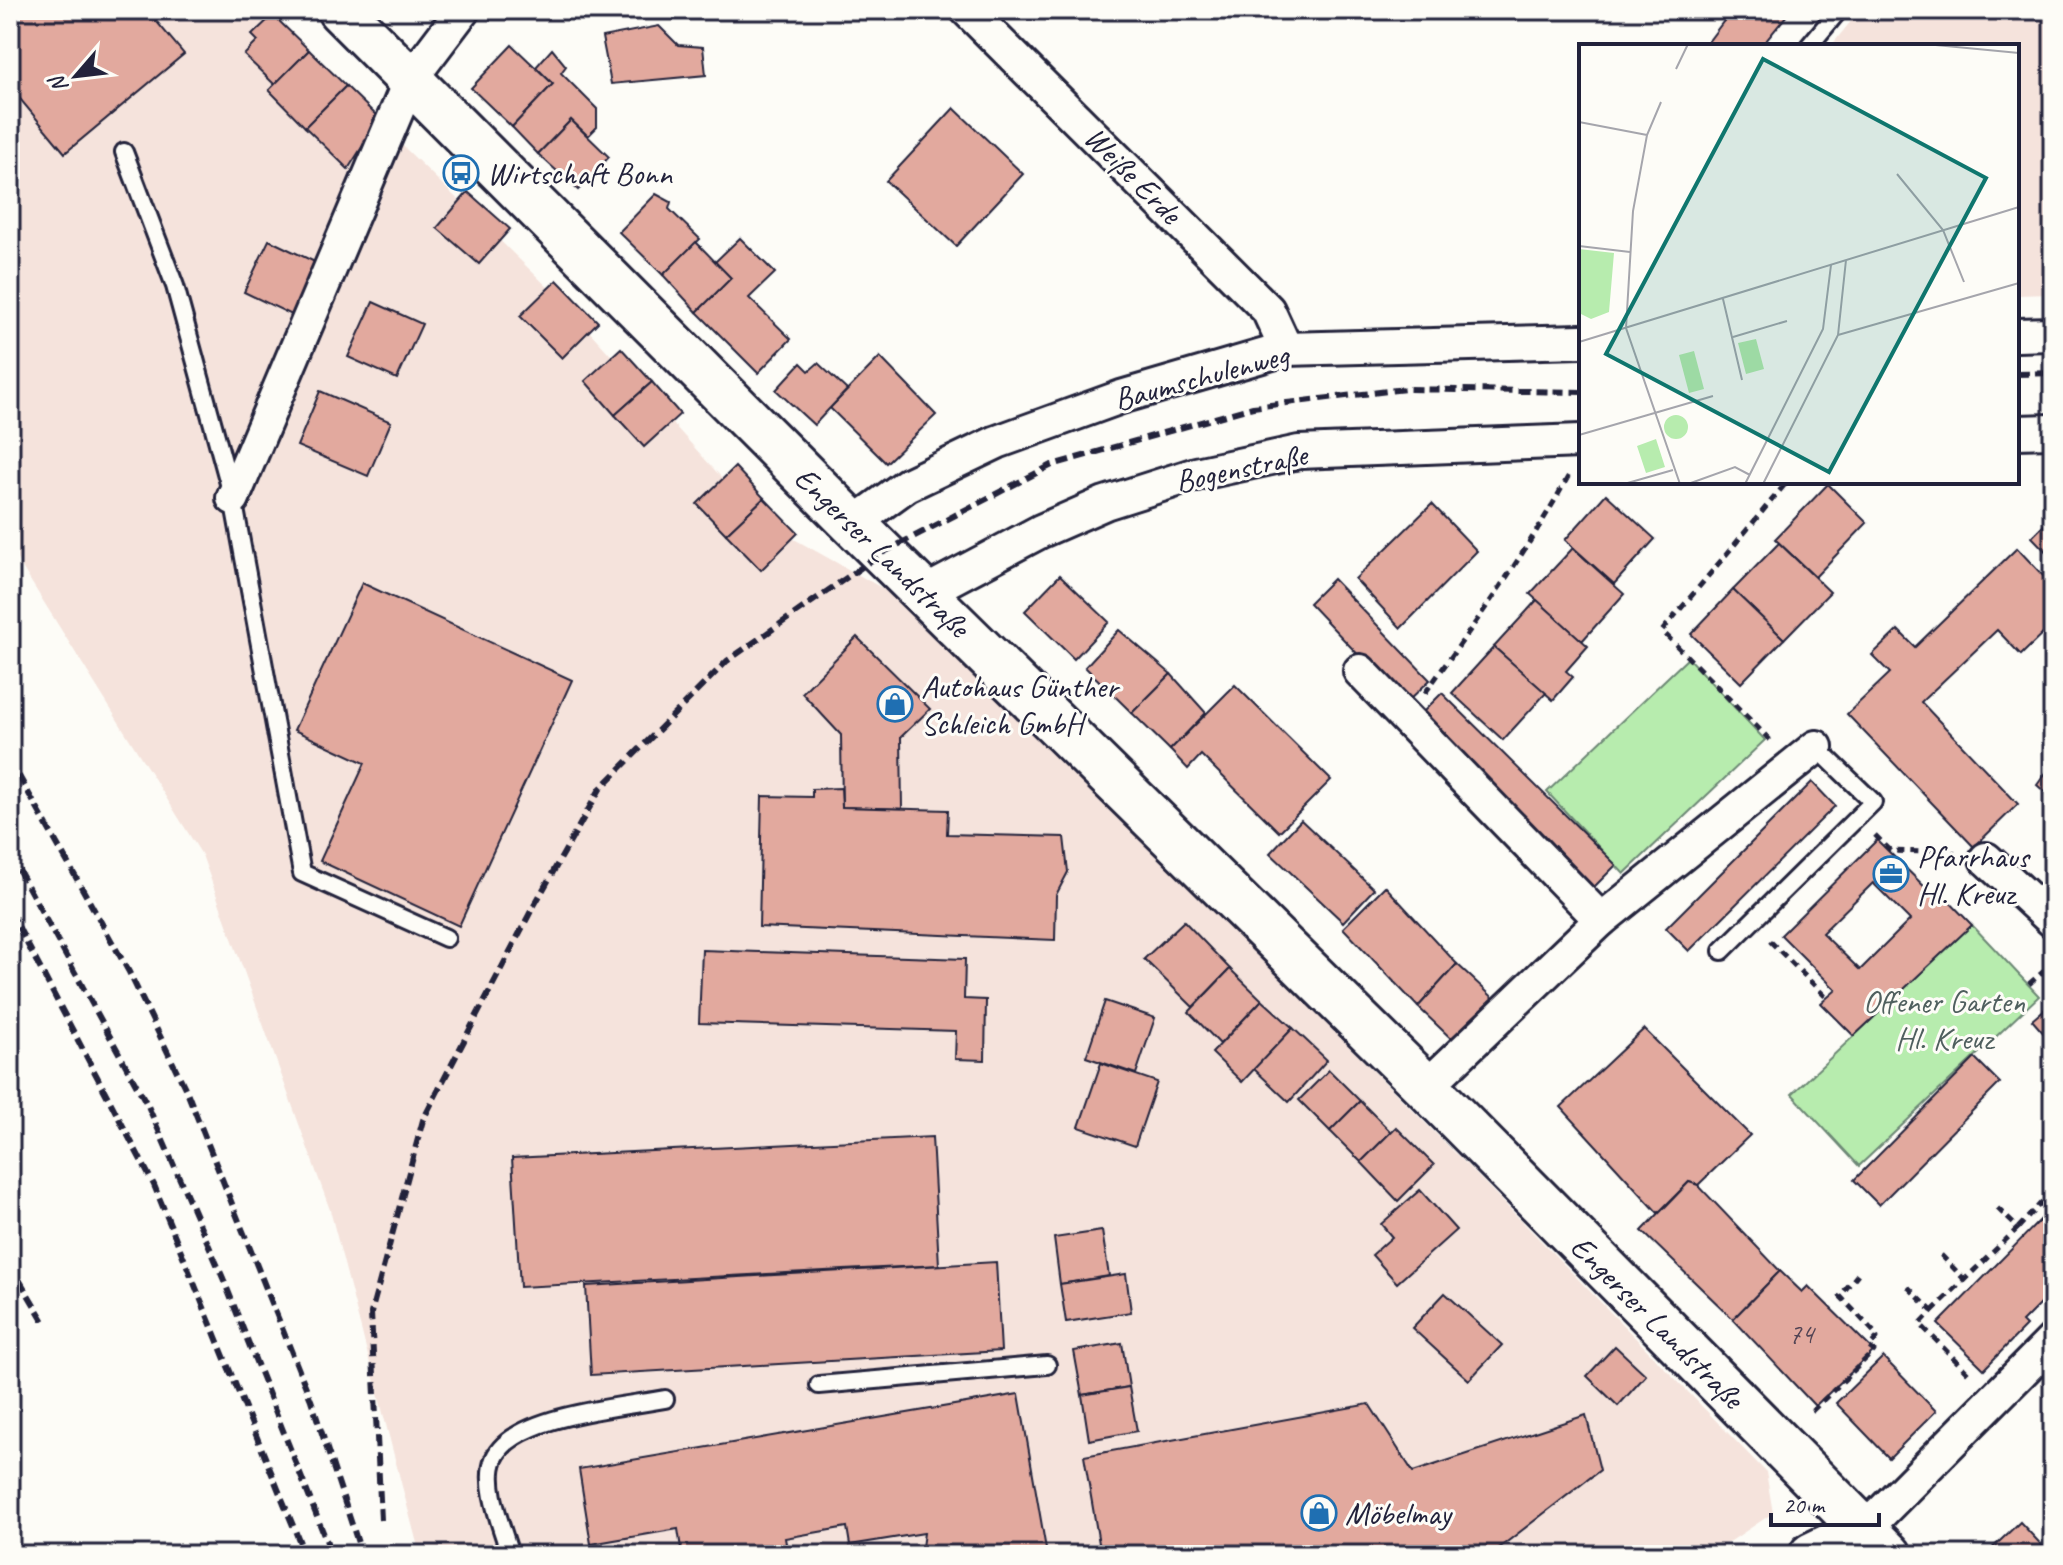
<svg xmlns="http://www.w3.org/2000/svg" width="2063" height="1565" viewBox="0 0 2063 1565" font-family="Caveat,sans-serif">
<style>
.built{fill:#f5e3dc}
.green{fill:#b7ecae;stroke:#6c8774;stroke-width:2}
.building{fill:#e2a99e;stroke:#22223b;stroke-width:2;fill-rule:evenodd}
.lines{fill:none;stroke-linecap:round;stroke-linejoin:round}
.lane-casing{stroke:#22223b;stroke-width:22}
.street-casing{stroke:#22223b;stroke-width:38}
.secondary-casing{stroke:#22223b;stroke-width:50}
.path{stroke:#22223b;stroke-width:5;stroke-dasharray:8 6;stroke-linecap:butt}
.lane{stroke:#fdfcf7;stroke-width:16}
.street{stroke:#fdfcf7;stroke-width:32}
.secondary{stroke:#fdfcf7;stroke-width:44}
.rail{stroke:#22223b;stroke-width:6;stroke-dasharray:12 6;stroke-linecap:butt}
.labels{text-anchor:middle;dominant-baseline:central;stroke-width:6;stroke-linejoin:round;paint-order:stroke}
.number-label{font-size:28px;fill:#524454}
.poi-label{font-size:32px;fill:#22223b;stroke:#fdfcf7;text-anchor:start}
.street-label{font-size:32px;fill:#22223b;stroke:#fdfcf7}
.park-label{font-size:32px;fill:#4f5f5e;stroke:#fdfcf7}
.inset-road{fill:none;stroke:#a5a5ac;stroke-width:2}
.view{fill:#0f766e;fill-opacity:0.15;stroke:#0f766e;stroke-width:4}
.inset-edge{fill:none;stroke:#22223b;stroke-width:4}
</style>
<rect width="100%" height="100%" fill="#fdfcf7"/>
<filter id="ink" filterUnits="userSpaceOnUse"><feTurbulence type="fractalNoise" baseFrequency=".0125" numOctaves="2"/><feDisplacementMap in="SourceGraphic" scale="16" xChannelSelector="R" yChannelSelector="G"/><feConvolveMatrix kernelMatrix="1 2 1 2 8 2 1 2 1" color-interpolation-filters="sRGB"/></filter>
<g filter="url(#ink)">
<g class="built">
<polygon points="10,10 263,10 560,299 760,520 907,602 1471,1169 1766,1472 1773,1513 1710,1555 420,1555 330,1210 202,855 10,548"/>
<polygon points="1860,10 2053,10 2053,294 2017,295 2017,46 1831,46"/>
</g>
<g class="green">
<polygon points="1688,658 1765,740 1624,874 1547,792"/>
<polygon points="1972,925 2039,996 1859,1166 1792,1094"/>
</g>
<g class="building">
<polygon points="10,10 147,10 184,54 65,153 10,87"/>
<polygon points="1732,10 1791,10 1762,46 1714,46 1708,42"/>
<polygon points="273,15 309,50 275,85 244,55 258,41 252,35"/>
<polygon points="659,26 678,45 703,47 706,75 611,84 602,37"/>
<polygon points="512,45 553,84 512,127 471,88"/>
<polygon points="552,49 566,66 561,73 597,109 597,127 588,136 571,120 538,154 512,127 553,84 536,67"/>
<polygon points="309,50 346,86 305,127 269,90"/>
<polygon points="346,86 380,119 348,169 305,127"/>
<polygon points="954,108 1023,174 956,246 886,181"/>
<polygon points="571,120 609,157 578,190 538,154"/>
<polygon points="468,192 510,229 479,264 437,228"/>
<polygon points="656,194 671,202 669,209 700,239 663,275 619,232"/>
<polygon points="740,238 775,273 749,298 791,339 758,373 697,312 731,278 715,262"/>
<polygon points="269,240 317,263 292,315 244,292"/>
<polygon points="696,242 731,278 697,312 663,275"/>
<polygon points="557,280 598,322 562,358 520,316"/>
<polygon points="373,302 422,324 397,379 348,357"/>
<polygon points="621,348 652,382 615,415 585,381"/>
<polygon points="880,357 936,415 886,463 830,408"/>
<polygon points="801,363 809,371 818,363 847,390 814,425 776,390"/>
<polygon points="652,382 680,414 644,447 615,415"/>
<polygon points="320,391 391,422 368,476 297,446"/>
<polygon points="735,467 764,498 726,534 697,504"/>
<polygon points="1828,484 1867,523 1815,577 1775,539"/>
<polygon points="1606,494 1655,539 1614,584 1565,540"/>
<polygon points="764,498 798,533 761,570 726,534"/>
<polygon points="1432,504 1477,551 1401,628 1355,579"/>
<polygon points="2053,516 2053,559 2032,537"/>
<polygon points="1779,543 1830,592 1784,639 1733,590"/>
<polygon points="1573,548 1624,594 1582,641 1530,594"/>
<polygon points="2017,548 2047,580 2053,574 2053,624 2021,655 1997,630 1921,702 2018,804 1974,847 1847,714 1890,673 1872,655 1898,630 1915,647"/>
<polygon points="1060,575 1109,622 1074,659 1025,611"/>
<polygon points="1333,579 1430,680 1405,704 1309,603"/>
<polygon points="362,583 572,680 459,926 320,861 365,763 294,730"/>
<polygon points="1733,590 1784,639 1741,683 1691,634"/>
<polygon points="1537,600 1588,646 1566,671 1573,677 1553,700 1494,647"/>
<polygon points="1119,630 1171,674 1132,713 1085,667"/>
<polygon points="857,637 930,709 901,737 902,809 842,807 841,735 802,693"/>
<polygon points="1494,647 1546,693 1503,740 1452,693"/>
<polygon points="1171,674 1206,713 1170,750 1132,713"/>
<polygon points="1235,685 1331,780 1279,832 1201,755 1188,769 1170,750"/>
<polygon points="1442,693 1616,865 1593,888 1419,716"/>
<polygon points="2053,763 2053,799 2037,785"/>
<polygon points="1812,782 1835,806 1689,951 1666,928"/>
<polygon points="841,788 842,807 948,810 947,834 1064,837 1068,872 1056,895 1055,940 759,927 762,796 812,797 812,789"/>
<polygon points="1301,820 1374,889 1343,922 1270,853"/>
<path d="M1877,840L1934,896L1939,891L1972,925L1854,1036L1821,1003L1836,990L1781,935ZM1873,883L1910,920L1860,970L1822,933Z"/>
<polygon points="1385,886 1457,964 1418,1007 1343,928"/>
<polygon points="1184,921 1230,969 1193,1007 1144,959"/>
<polygon points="702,950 965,959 964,999 986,1000 985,1060 955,1059 956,1031 699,1023"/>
<polygon points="1457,964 1500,1004 1460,1047 1418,1007"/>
<polygon points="1230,969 1262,1000 1220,1044 1189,1012"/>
<polygon points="1262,1000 1293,1028 1242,1082 1212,1053"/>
<polygon points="1105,1001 1155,1018 1136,1074 1086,1057"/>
<polygon points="2053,1002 2053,1044 2032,1020"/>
<polygon points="1293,1028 1327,1060 1289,1102 1254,1069"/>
<polygon points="1644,1029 1750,1135 1698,1185 1689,1182 1658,1213 1561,1107"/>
<polygon points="1975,1058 2000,1083 1879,1205 1854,1180"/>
<polygon points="1101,1063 1157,1082 1135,1146 1079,1127"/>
<polygon points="1329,1070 1360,1101 1330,1131 1299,1100"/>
<polygon points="1360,1101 1391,1132 1361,1162 1330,1131"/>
<polygon points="1396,1127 1434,1165 1398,1201 1361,1162"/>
<polygon points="932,1137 939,1265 520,1287 512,1158"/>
<polygon points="1689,1182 1698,1185 1780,1271 1733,1319 1642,1231"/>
<polygon points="1420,1190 1456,1230 1397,1283 1372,1255 1392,1237 1381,1224"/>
<polygon points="2053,1207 2053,1291 2022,1322 2026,1326 1984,1369 1938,1324"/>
<polygon points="1102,1231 1109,1276 1060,1284 1054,1238"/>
<polygon points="996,1262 1001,1351 591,1375 586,1286"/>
<polygon points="1780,1271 1802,1292 1808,1286 1874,1351 1815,1406 1733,1319"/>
<polygon points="1126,1274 1131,1312 1066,1322 1060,1284"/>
<polygon points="1445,1293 1502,1345 1469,1380 1412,1328"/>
<polygon points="1122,1343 1129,1387 1082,1395 1074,1351"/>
<polygon points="1615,1346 1646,1375 1618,1406 1587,1376"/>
<polygon points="1883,1357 1936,1411 1889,1458 1836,1403"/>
<polygon points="1129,1387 1137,1431 1089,1440 1082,1395"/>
<polygon points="1019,1394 1047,1555 880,1555 922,1547 924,1533 850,1545 847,1527 785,1538 788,1555 682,1555 678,1529 591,1544 579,1469"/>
<polygon points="1369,1404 1413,1472 1586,1415 1600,1470 1490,1555 1101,1555 1084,1456"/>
<polygon points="2020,1522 2051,1555 1985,1555"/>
</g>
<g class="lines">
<defs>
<g id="lane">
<polyline points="1809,46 1839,10"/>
<polyline points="124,152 175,286 233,498 302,873 446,938"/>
<polyline points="1722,951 1873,802 1816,747"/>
<polyline points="819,1385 1047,1365"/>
<path d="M510,1555C503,1529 483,1485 494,1459C512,1415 623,1407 665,1399"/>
</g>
<g id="street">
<polyline points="967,10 1268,310 1286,349"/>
<polyline points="2017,335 2053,334"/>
<polyline points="2017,432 2053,431"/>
<polyline points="233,498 410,80 463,10"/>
<polyline points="853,524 907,485 997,442 1121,397 1286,349 1581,341"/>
<polyline points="924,593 1041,531 1105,503 1196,474 1299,452 1581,441"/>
<polyline points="1360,671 1601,920"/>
<polyline points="1986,859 2053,921"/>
<polyline points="1426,1087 1601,920 1816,747"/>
<polyline points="1864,1530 2053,1340"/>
</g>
<g id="secondary">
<polyline points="340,10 853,524 1426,1087 1889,1555"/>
<polyline points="1812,1555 1864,1530"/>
</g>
</defs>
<use href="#lane" class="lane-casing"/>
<use href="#street" class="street-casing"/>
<use href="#secondary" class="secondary-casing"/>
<g class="path">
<path d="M1425,693C1476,622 1527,552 1569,475"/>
<polyline points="1770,740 1662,631 1787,482"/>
<polyline points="1875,835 1891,851 1955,853"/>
<polyline points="1770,941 1827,998"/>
<polyline points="2029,984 2053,963"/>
<polyline points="2018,1228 2053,1190"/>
<polyline points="1941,1255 1964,1279"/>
<polyline points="1908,1287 1932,1311 1920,1324 1970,1375"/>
<polyline points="1932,1311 2018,1228 1994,1205"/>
<polyline points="1812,1411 1874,1351 1869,1347 1877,1338 1875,1333 1840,1296 1858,1274"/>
</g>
<use href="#lane" class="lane"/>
<use href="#street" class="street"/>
<use href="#secondary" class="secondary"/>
<g class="rail">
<polyline points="2017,374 2053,373"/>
<polyline points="10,760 129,972 187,1092 311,1400 362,1555"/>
<polyline points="10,854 148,1106 223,1278 332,1555"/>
<polyline points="10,911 154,1185 305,1555"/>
<polyline points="10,1264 46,1325"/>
<polyline points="381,1520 371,1313 423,1120 531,911 600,789 727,661 882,553 1052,465 1253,407 1405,389 1581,392"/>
</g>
</g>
</g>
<defs>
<symbol id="bus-ring" viewBox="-11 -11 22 22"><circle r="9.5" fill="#fdfcf7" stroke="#1f6fb2" stroke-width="1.5"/><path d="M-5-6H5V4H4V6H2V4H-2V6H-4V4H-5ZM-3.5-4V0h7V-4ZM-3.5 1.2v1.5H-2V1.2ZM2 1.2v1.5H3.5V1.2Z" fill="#1f6fb2"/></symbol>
<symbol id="shop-ring" viewBox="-11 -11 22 22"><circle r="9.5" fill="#fdfcf7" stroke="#1f6fb2" stroke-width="1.5"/><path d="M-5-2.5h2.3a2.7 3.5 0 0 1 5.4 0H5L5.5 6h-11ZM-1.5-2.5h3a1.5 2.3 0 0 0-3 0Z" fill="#1f6fb2"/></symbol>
<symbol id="office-ring" viewBox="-11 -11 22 22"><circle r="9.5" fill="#fdfcf7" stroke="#1f6fb2" stroke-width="1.5"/><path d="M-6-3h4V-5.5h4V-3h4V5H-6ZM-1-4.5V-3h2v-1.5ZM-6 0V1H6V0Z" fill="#1f6fb2"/></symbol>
</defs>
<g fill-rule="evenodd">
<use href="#bus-ring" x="441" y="153" width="40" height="40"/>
<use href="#shop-ring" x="875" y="684" width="40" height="40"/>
<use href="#office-ring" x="1871" y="854" width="40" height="40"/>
<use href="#shop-ring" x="1299" y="1493" width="40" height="40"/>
</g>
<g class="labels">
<g class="number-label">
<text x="1801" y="1333">74</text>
</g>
<g class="poi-label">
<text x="487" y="173">Wirtschaft Bonn</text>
<text x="921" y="686">Autohaus Günther<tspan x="921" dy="37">Schleich GmbH</tspan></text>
<text x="1917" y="856">Pfarrhaus<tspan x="1917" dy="37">Hl. Kreuz</tspan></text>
<text x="1345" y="1513">Möbelmay</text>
</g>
<g class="street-label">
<text transform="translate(1133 175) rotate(45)">Weiße Erde</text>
<text transform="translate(1201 377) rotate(-15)">Baumschulenweg</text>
<text transform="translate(1241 468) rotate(-12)">Bogenstraße</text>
<text transform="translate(882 552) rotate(44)">Engerser Landstraße</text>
<text transform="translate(1657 1322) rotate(45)">Engerser Landstraße</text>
</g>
<g class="park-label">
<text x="1944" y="1001">Offener Garten<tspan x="1944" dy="37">Hl. Kreuz</tspan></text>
</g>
</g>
<g transform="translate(1579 44)">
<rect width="440" height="440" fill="#fdfcf7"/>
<path d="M0,205L35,209L30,268L12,275L0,269ZM177,295L185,325L167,330L159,299ZM115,307L125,345L110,349L100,311ZM85 383a12 12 0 1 1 24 0a12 12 0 1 1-24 0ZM77,395L86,423L67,429L58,402Z" fill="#b7ecae"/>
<path class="inset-road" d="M346,0L440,9M97,25L109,0M82,58L68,91L54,167L47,284L101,440M0,78L68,91M318,130L364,186L385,238M0,202L51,208M144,255L163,336M259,291L440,239M154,293L208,277M0,298L440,163M0,391L134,352M45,440L94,426M109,440L156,423L171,431M166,440L244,285L252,221M184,440L259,291L267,216"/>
<path class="view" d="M184,15L407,134L250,428L27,310Z"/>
<rect width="440" height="440" class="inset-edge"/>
</g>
<rect width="2063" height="1565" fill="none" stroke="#fdfcf7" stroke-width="40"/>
<rect x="20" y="20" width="2023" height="1525" fill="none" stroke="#22223b" stroke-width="3" filter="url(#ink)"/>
<g transform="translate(76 76) rotate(242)" stroke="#fdfcf7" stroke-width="6" paint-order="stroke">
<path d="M0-6L14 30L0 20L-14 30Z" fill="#22223b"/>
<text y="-12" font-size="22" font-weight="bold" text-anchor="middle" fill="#22223b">N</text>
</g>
<path d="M1771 1513v12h108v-12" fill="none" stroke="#22223b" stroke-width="4"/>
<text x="1783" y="1513" font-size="24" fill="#22223b" stroke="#fdfcf7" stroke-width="6" paint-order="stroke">20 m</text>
</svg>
